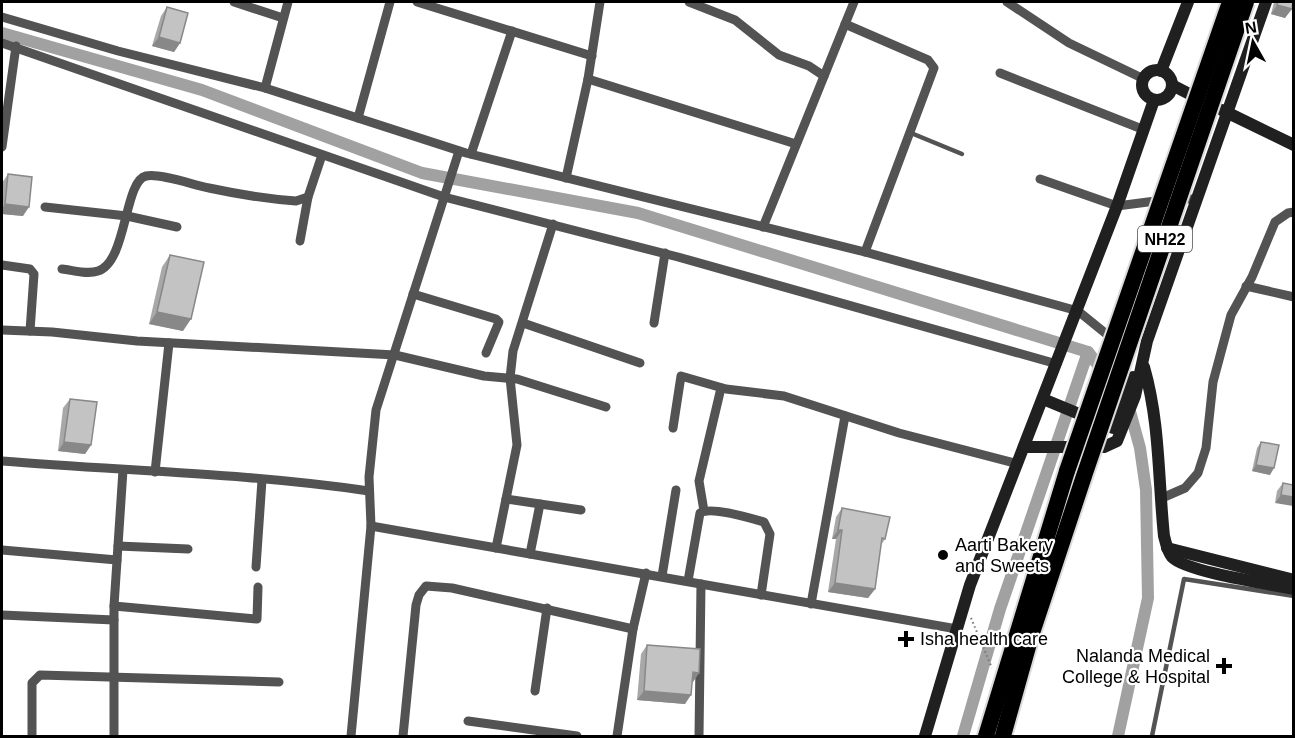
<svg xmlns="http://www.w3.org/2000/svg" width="1295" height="738" viewBox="0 0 1295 738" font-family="Helvetica,sans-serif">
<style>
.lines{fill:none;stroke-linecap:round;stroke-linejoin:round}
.canal{stroke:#a1a1a1;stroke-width:12}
.highway-casing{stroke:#dbdbdb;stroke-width:20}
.path{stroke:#757575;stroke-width:2;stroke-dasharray:1.5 3;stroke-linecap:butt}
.lane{stroke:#535353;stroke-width:4.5}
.street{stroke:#535353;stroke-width:9}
.secondary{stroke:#202020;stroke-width:12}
.highway{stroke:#000;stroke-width:16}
.highway-bridge-casing{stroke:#dbdbdb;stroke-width:20;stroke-linecap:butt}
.highway-bridge{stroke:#000;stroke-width:16}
.wall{fill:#a8a8a8}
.shaded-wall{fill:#888}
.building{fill:#c3c3c3;stroke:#888;stroke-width:1.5}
.poi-dot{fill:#000;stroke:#fff;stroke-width:2}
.labels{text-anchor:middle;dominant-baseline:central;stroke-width:4.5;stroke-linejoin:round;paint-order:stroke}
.shield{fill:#fff;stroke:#4c4c4c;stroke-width:1.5}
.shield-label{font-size:16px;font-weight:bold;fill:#000}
.poi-label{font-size:18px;fill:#000;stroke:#fff;text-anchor:start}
</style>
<rect width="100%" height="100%" fill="#fff"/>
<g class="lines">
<g class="canal">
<polyline points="2,33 202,90 422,173 638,213 1088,352 1105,374"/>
<polyline points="963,736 1000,609 1088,352"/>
<polyline points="1118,736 1148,598 1146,490 1140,448 1128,404"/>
</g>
<defs>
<g id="highway">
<polyline points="986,736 1067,471"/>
<polyline points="1003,736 1031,636 1084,476"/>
</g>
</defs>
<use href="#highway" class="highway-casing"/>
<polyline class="path" points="971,618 992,668"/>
<g class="lane">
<polyline points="911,133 962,154"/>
<polyline points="1152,736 1184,579 1294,596"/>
</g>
<g class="street">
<polyline points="234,2 283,18"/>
<polyline points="417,2 592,56"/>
<polyline points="600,2 588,79 796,144"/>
<polyline points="689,2 735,20 779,55 809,66 824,76"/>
<polyline points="1007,2 1069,43 1144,79"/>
<polyline points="2,17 118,51 265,88 466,153 865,252 1078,311 1115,341"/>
<polyline points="845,24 928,60 934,68 865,252"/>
<polyline points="2,43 444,197 678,257 1057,364"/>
<polyline points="1000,73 1142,129"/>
<polyline points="265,88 288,2"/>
<polyline points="358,118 390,2"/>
<polyline points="2,147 16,46"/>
<polyline points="471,154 512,31"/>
<polyline points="566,178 588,79"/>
<polyline points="1040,179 1117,206 1171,199 1197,199"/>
<polyline points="45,207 127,216 177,227"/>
<polyline points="763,227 854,2"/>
<polyline points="300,241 308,197"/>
<polyline points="2,265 30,269 34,274 30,331"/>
<path d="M62,269C73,270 87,275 98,271C127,262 124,181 146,176C160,173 193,185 209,188C237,194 267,199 296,201L308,197L322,155"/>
<polyline points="1246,286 1294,297"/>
<polyline points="413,294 496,319 499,322 486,353"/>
<polyline points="523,323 640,363"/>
<polyline points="654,323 665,253"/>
<polyline points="2,330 52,332 137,341 395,355 484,376 517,379 606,407"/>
<polyline points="673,428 681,376 726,389 784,396 899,433 1018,464"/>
<path d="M2,461C124,471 247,473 369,491"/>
<polyline points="123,470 114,606 257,619 258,587"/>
<polyline points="155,472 169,343"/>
<polyline points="1162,498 1185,488 1198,473 1206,448 1213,382 1231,315 1252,277 1275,222 1288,213 1294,212"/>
<polyline points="506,499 581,510"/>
<polyline points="704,511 699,481 721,388"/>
<polyline points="371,526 957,629"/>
<polyline points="118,546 188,549"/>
<polyline points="496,548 517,445 510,378 513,351 553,224"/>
<polyline points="2,550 117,560"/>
<polyline points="530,554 540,504"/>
<polyline points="256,567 262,480"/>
<polyline points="662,576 676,490"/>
<path d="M688,581L700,513C711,506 750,518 764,522L770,534L761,595"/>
<polyline points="811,604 845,416"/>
<polyline points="114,606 114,736"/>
<polyline points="2,615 114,620"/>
<polyline points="535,691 547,608"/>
<polyline points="468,721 577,736"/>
<polyline points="32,736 32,683 40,675 279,682"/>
<polyline points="351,736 371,526 369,477 376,410 459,151"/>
<polyline points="403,736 416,605 419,595 426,586 452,588 633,629"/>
<polyline points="617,736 633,629 646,573"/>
<polyline points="699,736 701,584"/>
</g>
<g class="secondary">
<circle cx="1157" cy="85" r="15"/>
<polyline points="1161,71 1188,2"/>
<polyline points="1172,85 1203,101"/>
<polyline points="1222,110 1294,145"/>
<path d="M1144,367C1160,423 1158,478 1164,536C1166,543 1167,551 1172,557C1186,572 1270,584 1294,589"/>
<polyline points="1043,399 1113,428 1133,377"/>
<polyline points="1024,447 1104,447 1117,441 1135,396 1147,341 1266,2"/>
<polyline points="1167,548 1294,580"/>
<polyline points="925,736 970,585 1117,206 1154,100"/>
</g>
<use href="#highway" class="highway"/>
<defs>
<g id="highway-bridge">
<polyline points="1067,471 1230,2"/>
<polyline points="1084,476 1246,2"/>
</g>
</defs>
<use href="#highway-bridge" class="highway-bridge-casing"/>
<use href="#highway-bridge" class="highway-bridge"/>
</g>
<g class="wall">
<polygon points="1274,2 1293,2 1285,18 1271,14"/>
<polygon points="167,7 180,43 174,52 152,46 161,16"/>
<polygon points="8,174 23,216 2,214 2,183"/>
<polygon points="170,255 183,331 149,324 162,267"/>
<polygon points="70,399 91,445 85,454 58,451 63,408"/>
<polygon points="1261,442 1270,475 1252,471 1257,448"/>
<polygon points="1283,483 1293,485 1275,503 1277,491"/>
<polygon points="842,508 885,539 881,545 875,589 868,598 828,592 836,539 832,539 836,517"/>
<polygon points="647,645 699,673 692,682 685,704 637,700 641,654"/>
</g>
<g class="shaded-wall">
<polygon points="1277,5 1292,9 1285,18 1271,14"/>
<polygon points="159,37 180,43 174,52 152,46"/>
<polygon points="5,204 29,207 23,216 2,214 2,209"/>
<polygon points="157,312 191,319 183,331 149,324"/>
<polygon points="64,442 91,445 85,454 58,451"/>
<polygon points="1256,465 1274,468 1270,475 1252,471"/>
<polygon points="1281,495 1293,497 1293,506 1275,503"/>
<polygon points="838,530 842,530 836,539 832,539"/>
<polygon points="835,583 875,589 868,598 828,592"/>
<polygon points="693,672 699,673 693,682 687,681"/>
<polygon points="644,691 691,695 685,704 637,700"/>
</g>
<g class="building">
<polygon points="1278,2 1293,2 1292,9 1277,5"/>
<polygon points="167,7 188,13 180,43 159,37"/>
<polygon points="8,174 32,177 29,207 5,204"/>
<polygon points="170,255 204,262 191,319 157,312"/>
<polygon points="70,399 97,402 91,445 64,442"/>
<polygon points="1261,442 1279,445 1274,468 1256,465"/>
<polygon points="1283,483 1293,485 1293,497 1281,495"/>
<polygon points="842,508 890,517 885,539 882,538 875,589 835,583 842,530 838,530"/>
<polygon points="647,645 700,649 699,673 693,672 691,695 644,691"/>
</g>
<g class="poi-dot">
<circle cx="943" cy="555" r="6"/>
<path d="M903 630h6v6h6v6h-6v6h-6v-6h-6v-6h6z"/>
<path d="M1221 657h6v6h6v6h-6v6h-6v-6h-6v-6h6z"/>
</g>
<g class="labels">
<rect class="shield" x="1138" y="226" width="54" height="26" rx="4.5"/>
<g class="shield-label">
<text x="1165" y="239">NH22</text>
</g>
<g class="poi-label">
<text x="955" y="545">Aarti Bakery<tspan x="955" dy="21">and Sweets</tspan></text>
<text x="920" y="639">Isha health care</text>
<text x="1210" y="656" text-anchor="end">Nalanda Medical<tspan x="1210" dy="21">College &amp; Hospital</tspan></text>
</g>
</g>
<rect width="1295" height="738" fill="none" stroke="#000000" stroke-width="6"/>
<g transform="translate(1253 42) rotate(351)" stroke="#ffffff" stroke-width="4.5" paint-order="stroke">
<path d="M0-4.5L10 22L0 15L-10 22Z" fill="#000000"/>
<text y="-9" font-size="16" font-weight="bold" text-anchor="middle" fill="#000000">N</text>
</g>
</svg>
